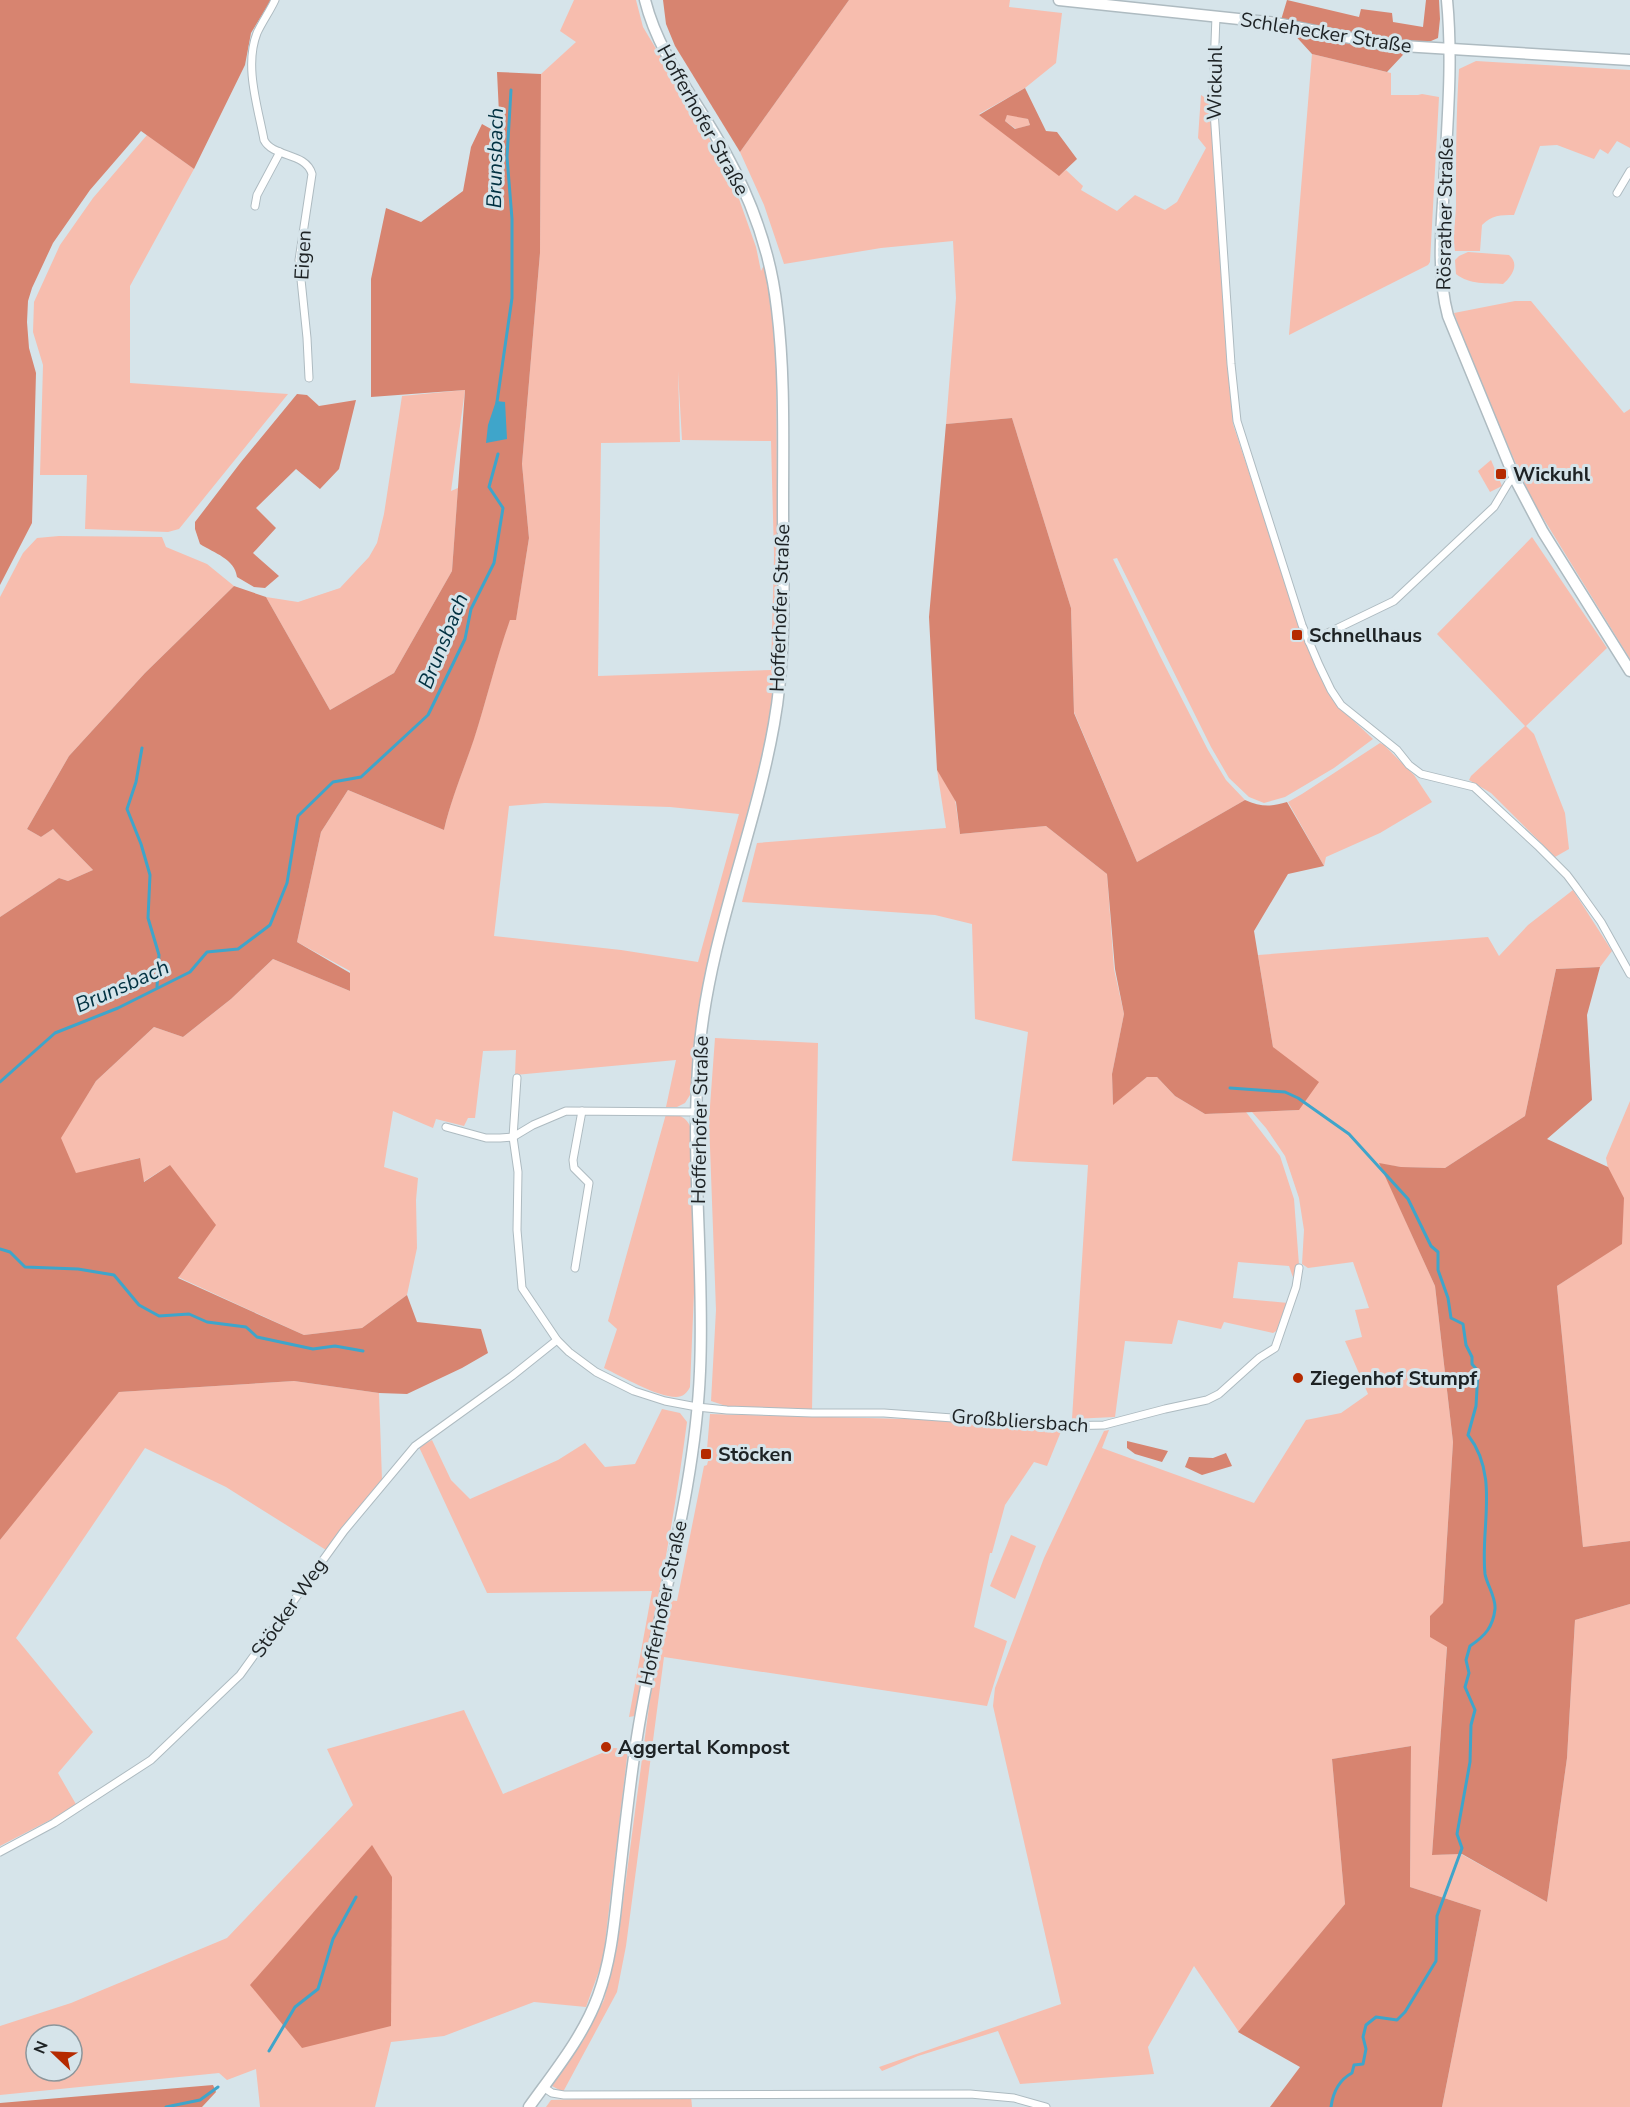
<svg xmlns="http://www.w3.org/2000/svg" width="1630" height="2107" viewBox="0 0 1630 2107" font-family="'Nunito Sans',sans-serif">
<style>
.green{fill:#f7bdae;fill-rule:evenodd}
.forest{fill:#d78470;fill-rule:evenodd}
.water{fill:#3fa5ca}
.lines{fill:none;stroke-linecap:round;stroke-linejoin:round}
.stream{stroke:#3fa5ca;stroke-width:3}
.street-casing{stroke:#aebbc1;stroke-width:9}
.secondary-casing{stroke:#aebbc1;stroke-width:13}
.street{stroke:#fff;stroke-width:7}
.secondary{stroke:#fff;stroke-width:10}
.poi-dot{fill:#b52a00;stroke:#d6e4ea;stroke-width:2}
.labels{text-anchor:middle;dominant-baseline:central;stroke-width:6;stroke-linejoin:round;paint-order:stroke}
.street-label{font-size:20px;fill:#1d2224;stroke:#d6e4ea}
.poi-label{font-size:20px;font-weight:bold;fill:#1d2224;stroke:#d6e4ea;text-anchor:start}
.water-label{font-size:21px;font-style:italic;fill:#013141;stroke:#d6e4ea}
</style>
<rect width="100%" height="100%" fill="#d6e4ea"/>
<g class="green">
<path d="M574,0H636L643,27L706,132L738,196L756,247L761,271L764,265L776,334L778,649L777,671L766,741L708,964L698,1016L690,1095L685,1103L677,1107H666L676,1060L515,1075L516,1050L483,1051L475,1118H468L464,1126L436,1119L433,1128L393,1111L384,1167L418,1178L416,1200L417,1248L407,1295L362,1328L304,1335L178,1277L170,1165L143,1182L139,1158L76,1174L60,1138L96,1081L154,1027L183,1037L231,999L273,959L350,991V971L297,942L321,832L348,790L444,830C451,798 464,769 474,738C487,699 496,658 510,619H516L529,538L522,464L540,253L541,74L576,42L560,31ZM678,371L682,440L771,441L774,555L771,670L598,676L601,443L680,442ZM545,803L670,807L739,814L698,962L621,950L494,936L509,806Z"/>
<polygon points="849,0 1010,0 1009,7 1062,13 1056,63 1025,88 979,114 1059,175 1066,170 1083,186 1081,190 1117,211 1135,195 1165,210 1177,202 1206,148 1198,138 1201,95 1210,101 1233,424 1304,639 1329,691 1339,707 1373,739 1334,768 1285,797 1264,803 1249,797 1229,778 1211,747 1117,558 1113,559 1160,656 1208,750 1226,780 1245,800 1137,862 1074,712 1071,608 1012,418 946,424 956,298 953,241 881,248 784,264 764,205 740,152"/>
<polygon points="1312,54 1391,73 1391,95 1418,95 1422,94 1439,97 1430,262 1428,265 1289,335"/>
<path d="M1476,61L1630,70V148L1617,141L1608,154L1600,149L1594,159L1557,145L1540,146L1514,215C1500,215 1492,215 1482,225L1480,251H1455C1452,236 1456,220 1456,205C1456,159 1456,114 1459,69Z"/>
<polygon points="1007,114 1028,119 1030,125 1016,129 1005,121"/>
<polygon points="147,135 194,169 130,286 130,383 288,394 179,529 168,532 85,529 87,475 40,475 43,365 33,332 34,302 60,245 93,198"/>
<path d="M1468,252L1509,255C1520,264 1512,276 1503,284C1487,283 1470,285 1456,274L1455,260L1459,256Z"/>
<polygon points="1515,301 1531,301 1624,413 1630,409 1630,659 1532,500 1476,373 1454,313"/>
<polygon points="465,390 451,491 458,488 452,571 394,673 330,710 266,597 298,602 340,588 369,557 377,543 384,514 402,396"/>
<polygon points="1491,460 1502,486 1490,492 1478,471"/>
<polygon points="59,536 162,537 166,547 207,564 234,586 145,673 69,756 27,829 41,837 53,829 93,870 68,881 59,878 0,917 0,597 23,553 37,538"/>
<polygon points="1532,537 1607,648 1526,726 1534,734 1565,813 1569,849 1555,857 1491,793 1469,780 1471,776 1525,726 1437,634"/>
<polygon points="1380,743 1384,745 1414,775 1432,802 1380,833 1326,857 1324,866 1288,802 1302,794"/>
<polygon points="937,770 955,799 960,834 1046,826 1107,874 1114,969 1124,1014 1112,1074 1113,1104 1147,1077 1157,1077 1175,1096 1205,1114 1246,1112 1280,1156 1294,1199 1299,1265 1295,1283 1289,1266 1238,1262 1233,1298 1288,1303 1278,1330 1273,1333 1224,1322 1221,1329 1178,1320 1172,1344 1125,1341 1115,1417 1072,1419 1088,1165 1012,1161 1028,1032 975,1019 972,924 935,915 742,902 757,843 946,828"/>
<polygon points="1573,890 1612,951 1600,967 1556,969 1525,1116 1445,1168 1401,1167 1380,1164 1435,1286 1453,1442 1443,1603 1447,1646 1432,1855 1461,1854 1547,1902 1567,1758 1575,1620 1630,1604 1630,2107 1442,2107 1481,1910 1410,1887 1411,1746 1332,1759 1345,1904 1239,2032 1194,1966 1148,2047 1154,2074 1020,2084 998,2031 918,2056 882,2071 879,2067 1061,2004 993,1706 995,1688 1044,1558 1104,1431 1109,1430 1102,1448 1254,1503 1306,1420 1341,1413 1368,1394 1345,1341 1362,1337 1355,1310 1369,1308 1353,1262 1308,1268 1302,1264 1304,1230 1299,1198 1285,1156 1266,1128 1252,1112 1299,1110 1273,1047 1258,955 1488,937 1499,956 1528,925"/>
<polygon points="715,1038 818,1043 812,1411 726,1406 711,1401 716,1310 709,1120"/>
<polygon points="1630,1101 1630,1541 1583,1547 1557,1286 1622,1243 1606,1158"/>
<path d="M666,1114C678,1114 686,1116 691,1128L695,1269L690,1387C687,1393 683,1397 676,1397C657,1397 621,1376 604,1368L617,1329L608,1321Z"/>
<polygon points="0,1328 112,1400 119,1392 294,1381 379,1393 382,1480 326,1550 226,1487 145,1448 16,1638 93,1732 58,1773 77,1806 0,1846 0,1540 54,1471"/>
<path d="M662,1409L680,1413L687,1422C674,1521 655,1618 635,1716L629,1717L652,1591L487,1593L419,1447L432,1440L451,1480L470,1499L558,1460L585,1443L605,1467L635,1464Z"/>
<polygon points="710,1414 981,1421 1062,1429 1047,1466 1034,1462 1005,1505 992,1553 990,1553 974,1627 1007,1641 987,1706 664,1657 626,1946 617,1992 563,2092 552,2086 583,2041 604,2000 617,1947 650,1699 668,1600 677,1601 704,1466 707,1465 710,1453 707,1449"/>
<polygon points="1011,1535 1036,1546 1015,1599 990,1586"/>
<path d="M464,1710L503,1794L614,1748L628,1749L603,1960L586,2007L534,2002L444,2036L391,2042L375,2107H260L256,2069L227,2080L219,2073L0,2095V2026L71,2003L227,1938L353,1805L327,1749ZM36,2035H72V2071H36Z"/>
<polygon points="691,2096 692,2107 546,2107 551,2100"/>
</g>
<g class="forest">
<polygon points="0,0 271,0 251,33 245,65 194,169 141,131 90,190 53,243 32,288 28,301 27,322 29,348 36,373 32,523 0,585"/>
<polygon points="663,0 849,0 740,152 675,46 666,24"/>
<polygon points="1287,0 1359,17 1361,9 1392,13 1393,22 1423,27 1426,0 1439,0 1440,19 1438,38 1431,41 1416,41 1387,72 1312,54 1281,20"/>
<path d="M497,72L541,74L540,253L522,464L529,538L516,620H510C496,659 487,699 474,739C464,769 451,799 444,830L348,790L321,832L297,942L350,973V991L273,959L231,999L183,1037L154,1027L96,1081L61,1138L76,1173L140,1158L144,1182L170,1165L216,1225L178,1278L304,1335L362,1328L407,1295L417,1322L481,1329L488,1353L462,1368L407,1394L379,1393L294,1381L119,1392L0,1540V917L59,878L68,881L93,870L53,829L41,837L27,829L69,756L145,673L234,586L266,597L330,710L394,673L452,571L465,390L371,397V279L386,208L421,222L463,191L471,147L482,124L500,134Z"/>
<path d="M1025,88L1046,131L1057,132L1077,159L1059,176L979,115ZM1007,115L1028,119L1030,125L1015,129L1005,121Z"/>
<path d="M297,394L307,395L319,406L356,400L339,469L320,489L296,469L256,508L276,528L253,553L279,576L265,588L254,587L237,577C235,559 214,553 200,544L195,529V522L241,462Z"/>
<path d="M1012,418L1071,608L1074,713L1137,862L1245,800C1261,807 1271,807 1287,802L1324,866L1288,874L1254,931L1273,1047L1319,1082L1299,1110L1205,1114L1175,1096L1157,1077H1147L1113,1105L1112,1074L1124,1014L1115,969L1107,874L1046,826L960,834L956,802L937,770L929,617L946,424Z"/>
<polygon points="1600,967 1587,1015 1592,1100 1547,1139 1608,1167 1624,1198 1622,1244 1557,1286 1583,1547 1630,1541 1630,1604 1575,1620 1567,1758 1547,1902 1462,1854 1432,1855 1447,1647 1430,1637 1430,1616 1443,1603 1453,1442 1435,1286 1379,1163 1401,1167 1445,1168 1525,1116 1556,969"/>
<polygon points="1127,1441 1168,1451 1162,1462 1135,1454 1127,1448"/>
<polygon points="1226,1453 1232,1466 1202,1475 1185,1467 1189,1457 1213,1458"/>
<polygon points="1411,1746 1410,1887 1481,1910 1442,2107 1270,2107 1300,2067 1238,2032 1345,1904 1332,1759"/>
<polygon points="372,1845 392,1877 391,2026 302,2048 250,1985"/>
<polygon points="213,2085 216,2092 202,2107 0,2107 0,2103"/>
</g>
<polygon class="water" points="496,401 505,402 507,439 486,443 488,425"/>
<g class="lines">
<g class="stream">
<polyline points="497,402 512,298 512,219 507,157 511,90"/>
<polyline points="142,748 136,782 127,809 141,844 150,875 148,918 159,955 157,987"/>
<polyline points="0,1082 55,1033 118,1008 190,972 207,952 238,949 270,925 287,883 298,816 333,782 361,777 428,715 465,639 471,609 494,563 503,508 489,487 498,454"/>
<path d="M1230,1088L1285,1092L1298,1098L1349,1134L1408,1199L1431,1246L1438,1252V1270L1448,1298L1451,1318L1463,1324L1466,1345L1472,1357V1364L1478,1371L1476,1406L1468,1435C1500,1476 1480,1527 1485,1574C1487,1585 1496,1597 1495,1609C1493,1627 1485,1636 1470,1646L1466,1660L1469,1673L1465,1687L1475,1710L1471,1725L1470,1762L1457,1834L1462,1848L1437,1916L1436,1961L1405,2012L1397,2020L1376,2017L1366,2025L1363,2037L1366,2049L1363,2064L1354,2065L1352,2073C1339,2080 1333,2092 1331,2107"/>
<polyline points="0,1249 10,1252 25,1267 78,1269 114,1275 139,1305 159,1316 189,1314 207,1322 246,1327 257,1337 313,1349 335,1346 363,1351"/>
<polyline points="269,2051 295,2007 318,1989 333,1939 356,1897"/>
<polyline points="166,2107 200,2100 218,2087"/>
</g>
<defs>
<g id="street">
<path d="M275,0C270,11 262,22 257,33C244,66 258,107 264,140C273,158 306,152 312,174L299,260L307,338L309,378"/>
<polyline points="1216,16 1213,96 1231,364 1237,421 1302,625 1319,665 1331,690 1341,705 1397,750 1409,765 1421,774 1474,787 1539,847 1567,875 1576,887 1601,922 1630,974"/>
<polyline points="1617,193 1630,171"/>
<polyline points="255,206 257,195 280,152"/>
<polyline points="1309,642 1394,601 1494,507 1509,482 1515,479"/>
<polyline points="517,1078 513,1137 518,1172 517,1230 522,1288 557,1340 569,1352 596,1372 634,1391 665,1401 697,1407 727,1410 812,1413 884,1413 1062,1426 1104,1425 1165,1409 1207,1400 1219,1394 1259,1358 1275,1348 1296,1287 1299,1268"/>
<polyline points="446,1127 486,1138 500,1138 513,1137 533,1125 566,1111 696,1112"/>
<polyline points="575,1268 589,1183 574,1168 573,1160 582,1111"/>
<polyline points="0,1852 54,1823 151,1760 240,1675 344,1531 415,1446 512,1376 557,1340"/>
<polyline points="543,2087 552,2093 564,2095 970,2094 1014,2098 1046,2107"/>
</g>
<g id="secondary">
<polyline points="1059,0 1276,23 1386,45 1630,60"/>
<path d="M1447,0C1453,63 1447,125 1444,188C1441,231 1437,275 1448,316L1515,479L1543,532L1630,671"/>
<path d="M529,2107C554,2072 583,2037 598,1996C611,1961 614,1925 618,1889C624,1838 629,1787 637,1737C656,1615 695,1495 700,1371C705,1262 689,1152 700,1043C711,933 755,832 774,724C787,652 783,578 783,505C783,440 785,374 777,309C771,255 752,201 726,154C699,103 659,57 645,0"/>
</g>
</defs>
<use href="#street" class="street-casing"/>
<use href="#secondary" class="secondary-casing"/>
<use href="#street" class="street"/>
<use href="#secondary" class="secondary"/>
</g>
<g class="poi-dot">
<rect x="1495" y="468" width="12" height="12" rx="3"/>
<rect x="1291" y="629" width="12" height="12" rx="3"/>
<circle cx="1298" cy="1378" r="6"/>
<rect x="700" y="1448" width="12" height="12" rx="3"/>
<circle cx="606" cy="1747" r="6"/>
</g>
<g class="labels">
<g class="street-label">
<text transform="translate(1326 33) rotate(9)">Schlehecker Straße</text>
<text transform="translate(1215 83) rotate(-89)">Wickuhl</text>
<text transform="translate(703 120) rotate(61)">Hofferhofer Straße</text>
<text transform="translate(1445 214) rotate(-89)">Rösrather Straße</text>
<text transform="translate(303 255) rotate(-87)">Eigen</text>
<text transform="translate(780 608) rotate(-88)">Hofferhofer Straße</text>
<text transform="translate(700 1120) rotate(-89)">Hofferhofer Straße</text>
<text transform="translate(1020 1421) rotate(4)">Großbliersbach</text>
<text transform="translate(663 1603) rotate(-78)">Hofferhofer Straße</text>
<text transform="translate(289 1608) rotate(-55)">Stöcker Weg</text>
</g>
<g class="poi-label">
<text x="1513" y="474">Wickuhl</text>
<text x="1309" y="635">Schnellhaus</text>
<text x="1310" y="1378">Ziegenhof Stumpf</text>
<text x="718" y="1454">Stöcken</text>
<text x="618" y="1747">Aggertal Kompost</text>
</g>
<g class="water-label">
<text transform="translate(495 158) rotate(-89)">Brunsbach</text>
<text transform="translate(443 641) rotate(-68)">Brunsbach</text>
<text transform="translate(122 986) rotate(-24)">Brunsbach</text>
</g>
</g>
<g transform="translate(54 2053) rotate(293)"><circle r="28" fill="#d6e4ea" stroke="#8c969b" stroke-width="1.5"/>
<path d="M0-4.5L10 22L0 15L-10 22Z" fill="#b52a00"/>
<text y="-9" font-size="16" font-weight="bold" text-anchor="middle" fill="#1d2224">N</text>
</g>
</svg>
